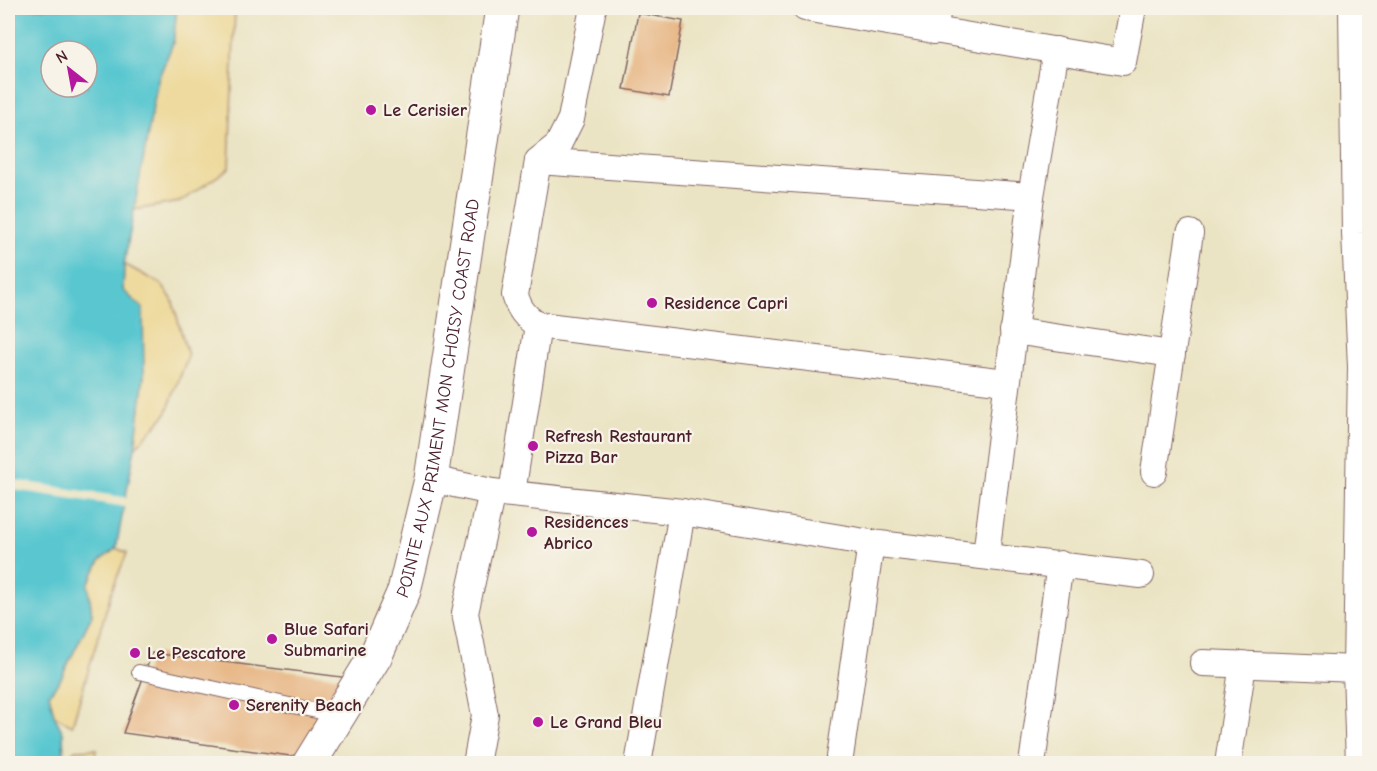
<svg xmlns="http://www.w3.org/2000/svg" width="1377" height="771" viewBox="0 0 1377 771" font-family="'Comic Neue',sans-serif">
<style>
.sand{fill:#eeda9e;stroke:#9c7c64;stroke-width:1.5}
.water{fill:#5ac7d0;stroke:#52737e;stroke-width:1.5;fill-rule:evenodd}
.pier{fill:#ebe4c4}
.building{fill:#e7b583}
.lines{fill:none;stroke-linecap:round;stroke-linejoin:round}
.service-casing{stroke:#826461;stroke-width:16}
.minor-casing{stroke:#826461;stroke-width:28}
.secondary-casing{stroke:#826461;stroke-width:35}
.service{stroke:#fff;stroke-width:14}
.minor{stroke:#fff;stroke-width:26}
.secondary{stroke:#fff;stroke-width:33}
.poi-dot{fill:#b5179e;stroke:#f7f3e8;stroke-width:2}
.labels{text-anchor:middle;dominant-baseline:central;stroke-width:4.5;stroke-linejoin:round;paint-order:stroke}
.poi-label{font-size:18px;font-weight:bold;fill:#4a1f2b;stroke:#f7f3e8;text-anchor:start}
.street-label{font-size:18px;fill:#4a1f2b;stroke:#f7f3e8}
</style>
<rect width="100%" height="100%" fill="#f7f3e8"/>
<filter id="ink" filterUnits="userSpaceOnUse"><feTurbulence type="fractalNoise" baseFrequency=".0167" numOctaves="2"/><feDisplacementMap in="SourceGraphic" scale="12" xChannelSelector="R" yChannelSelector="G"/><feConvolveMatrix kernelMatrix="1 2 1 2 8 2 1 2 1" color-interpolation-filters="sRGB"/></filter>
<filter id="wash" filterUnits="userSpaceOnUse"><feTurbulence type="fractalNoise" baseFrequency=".008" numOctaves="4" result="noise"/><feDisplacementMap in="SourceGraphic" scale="24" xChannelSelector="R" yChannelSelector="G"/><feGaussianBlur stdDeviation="1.35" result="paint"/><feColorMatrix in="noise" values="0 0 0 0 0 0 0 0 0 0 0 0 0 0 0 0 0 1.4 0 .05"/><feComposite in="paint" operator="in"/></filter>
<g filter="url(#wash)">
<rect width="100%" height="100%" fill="#ebe4c4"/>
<g class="sand">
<polygon points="177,8 235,8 229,168 180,202 133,210 158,79 173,43"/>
<polygon points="124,264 161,284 172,299 188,356 166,414 135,448 144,375 123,291"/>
<polygon points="116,548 127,553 112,590 72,726 54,715 49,694 60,680 92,615 88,584 100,561"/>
<polygon points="96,749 94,763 64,763 75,750"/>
</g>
<path class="water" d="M8,8H177L173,43L158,79L124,264L123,290L143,309L144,375L135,448L116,548L100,561L88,584L92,615L60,680L49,694L54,715L63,733L64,763H8ZM51,51H87V87H51Z"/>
<polygon class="pier" points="8,479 129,498 127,507 8,489"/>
<g id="blocks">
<g class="building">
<polygon points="638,13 683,21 669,97 624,89"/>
<polygon points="152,653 350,678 305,758 123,733"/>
</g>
</g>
</g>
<g filter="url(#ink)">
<use href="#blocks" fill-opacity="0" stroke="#826461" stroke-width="1.5"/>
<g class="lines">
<defs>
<polyline id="service" points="139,672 339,716"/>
<g id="minor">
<path d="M593,8L571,119L558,145L538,161L515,295C519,309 525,317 538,325L1006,382"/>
<polyline points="805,8 1123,62 1133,8"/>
<polyline points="1352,8 1355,233 1361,367 1356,669 1359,764"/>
<polyline points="934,31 938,8"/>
<polyline points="538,161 1031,196"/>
<polyline points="1013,331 1172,354"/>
<polyline points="1154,472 1190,233"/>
<polyline points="431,479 492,492 682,512 871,543 1141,575"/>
<polyline points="512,493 538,325"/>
<polyline points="986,555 1031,196 1056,50"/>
<polyline points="1203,663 1356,669"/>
<polyline points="840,757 871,543"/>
<polyline points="476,764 485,715 465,613 492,492"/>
<polyline points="638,764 682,512"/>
<polyline points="1032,764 1060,564"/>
<polyline points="1228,764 1243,664"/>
</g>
<g id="secondary">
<path id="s1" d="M309,764L376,655L404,591L431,479L502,8"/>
</g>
</defs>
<use href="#service" class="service-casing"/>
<use href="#minor" class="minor-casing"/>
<use href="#secondary" class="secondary-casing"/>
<use href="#service" class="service"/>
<use href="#minor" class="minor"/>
<use href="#secondary" class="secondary"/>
</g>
</g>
<g class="poi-dot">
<circle cx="371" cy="110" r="6"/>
<circle cx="652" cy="303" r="6"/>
<circle cx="533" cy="446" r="6"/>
<circle cx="532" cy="532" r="6"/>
<circle cx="272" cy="639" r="6"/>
<circle cx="135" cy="653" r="6"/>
<circle cx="234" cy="705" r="6"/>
<circle cx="538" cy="722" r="6"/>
</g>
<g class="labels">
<g class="poi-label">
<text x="383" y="110">Le Cerisier</text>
<text x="664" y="303">Residence Capri</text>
<text x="545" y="436">Refresh Restaurant<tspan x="545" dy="21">Pizza Bar</tspan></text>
<text x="544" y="522">Residences<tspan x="544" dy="21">Abrico</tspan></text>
<text x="284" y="629">Blue Safari<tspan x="284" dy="21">Submarine</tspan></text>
<text x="147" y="653">Le Pescatore</text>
<text x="246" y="705">Serenity Beach</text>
<text x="550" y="722">Le Grand Bleu</text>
</g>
<g class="street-label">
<text stroke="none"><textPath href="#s1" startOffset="394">POINTE AUX PRIMENT MON CHOISY COAST ROAD</textPath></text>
</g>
</g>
<rect width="1377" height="771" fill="none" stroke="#f7f3e8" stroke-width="30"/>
<g transform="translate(69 69) rotate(329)"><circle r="28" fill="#f7f3e8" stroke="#b29e9c" stroke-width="1.5"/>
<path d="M0-4.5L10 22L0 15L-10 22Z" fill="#b5179e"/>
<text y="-9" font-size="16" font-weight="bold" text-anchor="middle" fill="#4a1f2b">N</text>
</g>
</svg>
